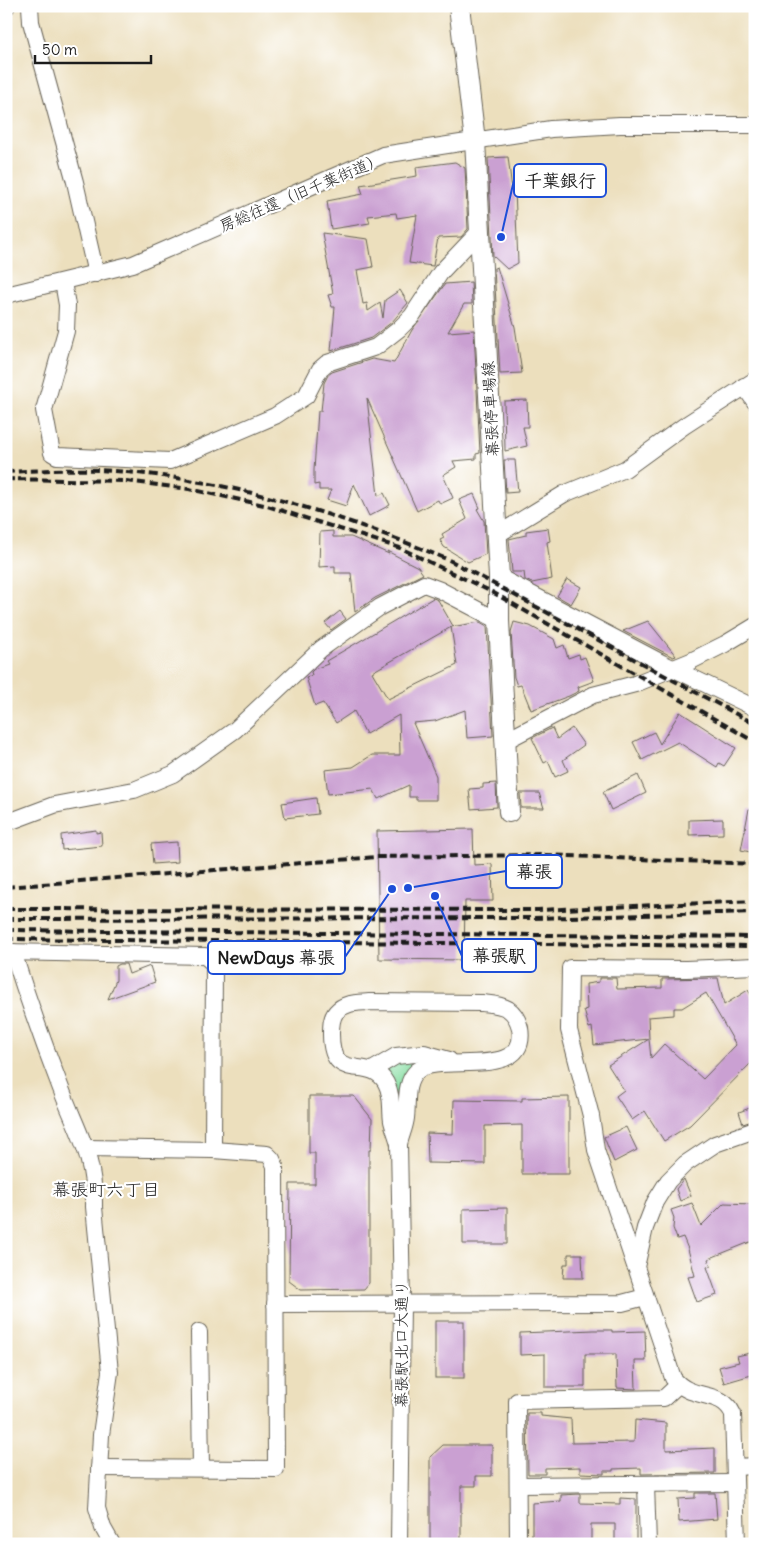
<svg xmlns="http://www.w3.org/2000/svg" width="761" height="1550" viewBox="0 0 761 1550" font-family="Delius,'Klee One',sans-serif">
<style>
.green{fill:#85dda1;stroke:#507c5e}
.building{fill:#caa0d2}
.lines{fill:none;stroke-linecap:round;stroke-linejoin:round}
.minor-casing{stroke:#656054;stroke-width:18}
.major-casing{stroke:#656054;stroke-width:22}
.minor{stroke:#fff;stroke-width:16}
.major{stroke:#fff;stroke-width:20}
.rail{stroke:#1c1c1c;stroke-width:4;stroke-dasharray:8 4;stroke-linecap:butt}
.labels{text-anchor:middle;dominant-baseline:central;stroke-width:4.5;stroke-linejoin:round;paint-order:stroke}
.street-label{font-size:16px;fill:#1c1c1c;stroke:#fff}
.neighbourhood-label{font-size:18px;fill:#1c1c1c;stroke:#fff}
.leader{fill:none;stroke:#1d4ed8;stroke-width:2}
.callout-dot{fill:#1d4ed8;stroke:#fff;stroke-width:2}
.callout{fill:#fff;stroke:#1d4ed8;stroke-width:2}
.callout-label{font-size:18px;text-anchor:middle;font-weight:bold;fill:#1c1c1c}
</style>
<rect width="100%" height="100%" fill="#fff"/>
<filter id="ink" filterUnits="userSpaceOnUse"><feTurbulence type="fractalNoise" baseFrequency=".02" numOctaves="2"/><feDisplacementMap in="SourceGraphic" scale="10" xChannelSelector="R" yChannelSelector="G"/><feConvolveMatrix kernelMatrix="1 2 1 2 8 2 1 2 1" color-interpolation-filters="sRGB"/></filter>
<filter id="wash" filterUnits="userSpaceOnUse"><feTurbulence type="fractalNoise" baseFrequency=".0096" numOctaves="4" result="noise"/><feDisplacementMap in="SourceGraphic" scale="20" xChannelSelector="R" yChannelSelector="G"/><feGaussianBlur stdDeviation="1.12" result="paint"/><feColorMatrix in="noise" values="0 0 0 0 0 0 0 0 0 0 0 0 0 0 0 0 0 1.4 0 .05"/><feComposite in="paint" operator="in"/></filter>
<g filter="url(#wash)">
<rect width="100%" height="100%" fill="#ecdfbd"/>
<polygon class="green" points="421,1060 403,1109 387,1079 386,1070 400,1061"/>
<g id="blocks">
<g class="building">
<polygon points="508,157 512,189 515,189 518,263 507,269 493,256 488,158"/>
<polygon points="455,162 465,168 468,229 461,237 438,238 433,266 409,263 417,215 397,218 396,213 368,216 370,223 331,229 327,201 363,194 360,185 417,176 416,167"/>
<polygon points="322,233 368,239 373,267 357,270 363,304 367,303 368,311 380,303 383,318 385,300 400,290 408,303 392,322 371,338 331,351 335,307 332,307 328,295 333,294"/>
<polygon points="497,267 515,327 522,373 500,374 494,268"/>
<polygon points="471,282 472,304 464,304 448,332 474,330 480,453 476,454 476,459 453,461 456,467 443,475 453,498 440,504 438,500 417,511 367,398 378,496 384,493 390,505 369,516 354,484 346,506 327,500 331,490 319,490 319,484 314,485 314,470 318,411 321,411 324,383 328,375 332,372 372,359 394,363 412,330 445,284"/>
<polygon points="527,400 528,427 523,427 527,446 505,451 504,401"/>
<polygon points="504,460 515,460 518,492 506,493"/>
<polygon points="474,494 480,508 477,509 484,521 486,554 468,562 444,547 440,540 444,538 442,534 467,519 459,500"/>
<polygon points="548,528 550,541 547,542 552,579 532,583 525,580 524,572 512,572 509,539 526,535 526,531"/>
<polygon points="333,531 333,537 351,537 389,554 387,551 418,567 423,574 375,598 355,612 351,573 335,573 335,566 319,567 320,532"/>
<polygon points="567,579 581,587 571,604 557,596"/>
<polygon points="433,598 438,600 453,626 372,672 388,699 457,665 451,627 480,622 487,626 493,736 467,738 465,710 435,721 413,723 436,776 436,800 416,800 416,797 409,797 409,785 378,799 373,789 328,794 325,770 353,767 372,755 400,755 399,715 366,734 354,711 336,723 323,703 315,706 306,677 312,675 311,672 314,669 328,664 326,661"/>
<polygon points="340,611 346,619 331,630 325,623"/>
<polygon points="648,621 676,656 673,657 623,631"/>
<polygon points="514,622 530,626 554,639 557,648 564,645 568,658 579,654 580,659 585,657 594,681 578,687 579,691 569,696 531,710 521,685 517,686 514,677 511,632"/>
<polygon points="680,712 736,748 724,766 719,763 717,767 678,742 642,760 633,742 654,732 660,744"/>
<polygon points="552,728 557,739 572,728 584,745 563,760 568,771 555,777 548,761 544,763 532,738"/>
<polygon points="638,775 646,793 611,810 603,792"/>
<polygon points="496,783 497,807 471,809 469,789 483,788 483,784"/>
<polygon points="520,793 539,793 544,808 521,808"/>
<polygon points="316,798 318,814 285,818 282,803"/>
<polygon points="749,809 755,810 755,853 741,850"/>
<polygon points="723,819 723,834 689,835 689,820"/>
<polygon points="473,829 474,865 492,864 493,901 465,901 464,960 379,959 377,831"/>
<polygon points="96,830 96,833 101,832 102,846 62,850 61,835"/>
<polygon points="177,842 178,862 153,864 151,844"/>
<polygon points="120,964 126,964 129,974 150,966 155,982 108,999 116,980 116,966"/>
<polygon points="599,978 616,978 617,989 662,988 662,979 718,978 724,1005 748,990 755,1001 755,1059 690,1125 664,1141 645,1111 632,1120 616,1096 624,1090 608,1065 649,1039 651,1058 664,1044 703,1079 736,1045 706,993 682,1008 674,1008 674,1015 648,1017 649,1039 594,1045 592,1027 589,1028 584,1010 587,1009 586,984 599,982"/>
<polygon points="309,1096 354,1096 372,1119 371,1150 369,1150 369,1283 364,1289 301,1290 289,1281 290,1184 315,1184 315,1153 309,1153"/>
<polygon points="569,1097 569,1174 522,1174 522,1125 485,1126 485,1164 428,1163 427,1133 453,1134 454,1100 522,1101 522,1098"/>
<polygon points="755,1106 755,1120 743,1124 739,1112"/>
<polygon points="626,1127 637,1150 614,1162 604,1137"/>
<polygon points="684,1179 691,1196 680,1201 676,1189"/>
<polygon points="692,1203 701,1226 724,1203 753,1204 755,1209 755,1240 708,1259 711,1266 707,1267 717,1295 697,1302 688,1277 695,1276 688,1249 683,1237 677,1239 673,1228 674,1218 671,1210"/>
<polygon points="507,1208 507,1244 463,1244 463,1209"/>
<polygon points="568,1254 582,1254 583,1278 563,1278 564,1264 568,1264"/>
<rect x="435" y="1321" width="29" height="57"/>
<polygon points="594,1330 612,1330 612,1332 645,1331 646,1361 635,1361 636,1389 617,1388 616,1354 585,1354 585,1387 545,1387 545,1354 520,1355 520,1333"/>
<polygon points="750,1353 755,1374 724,1383 719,1367 739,1362 737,1356"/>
<polygon points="527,1413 541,1413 541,1416 571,1419 572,1443 634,1442 635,1420 666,1423 666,1450 715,1448 715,1473 641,1474 641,1468 613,1469 613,1471 604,1471 604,1474 580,1473 580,1467 545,1468 545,1474 528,1474"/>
<polygon points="443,1445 492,1445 492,1476 476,1476 476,1486 461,1486 461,1544 430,1544 430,1457"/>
<polygon points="695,1493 715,1493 717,1519 679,1522 678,1499 695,1498"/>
<polygon points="580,1494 580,1503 620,1504 620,1498 636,1499 636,1544 615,1544 615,1524 591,1524 591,1544 532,1544 532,1503 561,1501 561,1495"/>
</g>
</g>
</g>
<g filter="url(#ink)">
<use href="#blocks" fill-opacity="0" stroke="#656054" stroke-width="1"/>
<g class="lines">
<defs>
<g id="minor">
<polyline points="6,6 7,6"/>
<polyline points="30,6 31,22 75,182 96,274"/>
<polyline points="63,282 67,305 66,331 44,410 52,453 57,456 170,461 275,416 306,396 320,369 327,363 376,347 399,329 412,316 441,272 479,232"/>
<polyline points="6,295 133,264 383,155 551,129 620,125 755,125"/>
<polyline points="744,386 755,402"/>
<polyline points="497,535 564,494 625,469 684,426 755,380"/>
<polyline points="499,577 662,663 755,708"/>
<polyline points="507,740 593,695 635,684 691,661 725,644 755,626"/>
<polyline points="6,823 54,805 134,790 173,774 235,730 321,649 380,607 424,584 440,590 499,621"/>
<polyline points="6,952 205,956 214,964 213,1150 86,1148"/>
<path d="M13,952C27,997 43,1042 60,1086C77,1132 95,1155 94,1207L110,1372L101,1435L97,1508L103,1528L112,1544"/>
<polyline points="372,1070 396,1056 424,1053 449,1060"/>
<path d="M399,1144C401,1135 405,1127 406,1118C408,1103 404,1083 417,1071C440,1052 529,1082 520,1028C518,1020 514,1013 508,1009C500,1004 491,1004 482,1003L369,1002C357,1003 345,1002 336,1012C331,1018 331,1026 331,1034C331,1087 370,1053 386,1083C393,1096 390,1109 392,1121C394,1129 397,1136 399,1144L402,1304L399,1544"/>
<polyline points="635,1266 596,1150 591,1116 569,1030 570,968 686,969 755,966"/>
<polyline points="275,1304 622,1303 645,1297"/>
<polyline points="199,1332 201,1468"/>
<polyline points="735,1467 755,1466"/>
<polyline points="99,1468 276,1469 275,1166 272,1159 267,1154 213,1150"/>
<polyline points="646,1484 648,1544"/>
<polyline points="518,1485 734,1483"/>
<polyline points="518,1544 517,1401 664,1398 678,1385"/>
<path d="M737,1544L733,1414C721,1388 691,1402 673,1378L636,1267L645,1228L655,1202L668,1181L685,1164L715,1144L755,1130"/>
</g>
<polyline id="major" points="459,6 475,141 499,577 499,621 509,812"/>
</defs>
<use href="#minor" class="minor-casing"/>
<use href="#major" class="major-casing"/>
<use href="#minor" class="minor"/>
<use href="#major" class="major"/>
<g class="rail">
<path d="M6,472C46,470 88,468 127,472C240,482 348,517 451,561L755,724"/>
<polyline points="6,479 126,481 189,489 264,505 400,548 492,592 755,742"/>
<polyline points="6,887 376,857 545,855 755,864"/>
<polyline points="6,909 538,910 755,901"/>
<polyline points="6,919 534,918 755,912"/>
<polyline points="6,930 755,937"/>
<polyline points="6,939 755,946"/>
</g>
</g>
</g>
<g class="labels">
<g class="street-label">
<text transform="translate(301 192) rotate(-23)">房総往還（旧千葉街道）</text>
<text transform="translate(490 409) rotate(-93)">幕張停車場線</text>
<text transform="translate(401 1344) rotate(-90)">幕張駅北口大通り</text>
</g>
<g class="neighbourhood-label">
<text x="106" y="1189">幕張町六丁目</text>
</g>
</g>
<path class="leader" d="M501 237L514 180M408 888L506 871M435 896L462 956M392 889L345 957"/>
<g class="callout-dot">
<circle cx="501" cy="237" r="5"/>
<circle cx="408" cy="888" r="5"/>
<circle cx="435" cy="896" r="5"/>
<circle cx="392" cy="889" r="5"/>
</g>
<g class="callout">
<rect x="514" y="164" width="92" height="33" rx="5"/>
<rect x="506" y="855" width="56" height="33" rx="5"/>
<rect x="462" y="939" width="74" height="33" rx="5"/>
<rect x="208" y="941" width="137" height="33" rx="5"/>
</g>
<g class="callout-label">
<text x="560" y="187">千葉銀行</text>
<text x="534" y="878">幕張</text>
<text x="499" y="962">幕張駅</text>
<text x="276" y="964">NewDays 幕張</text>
</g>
<rect width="761" height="1550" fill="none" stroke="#fff" stroke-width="25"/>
<path d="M35 55v8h116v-8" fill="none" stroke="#1c1c1c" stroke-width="2.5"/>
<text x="42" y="55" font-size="15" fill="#1c1c1c" stroke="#ffffff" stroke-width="4" paint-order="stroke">50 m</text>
</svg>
